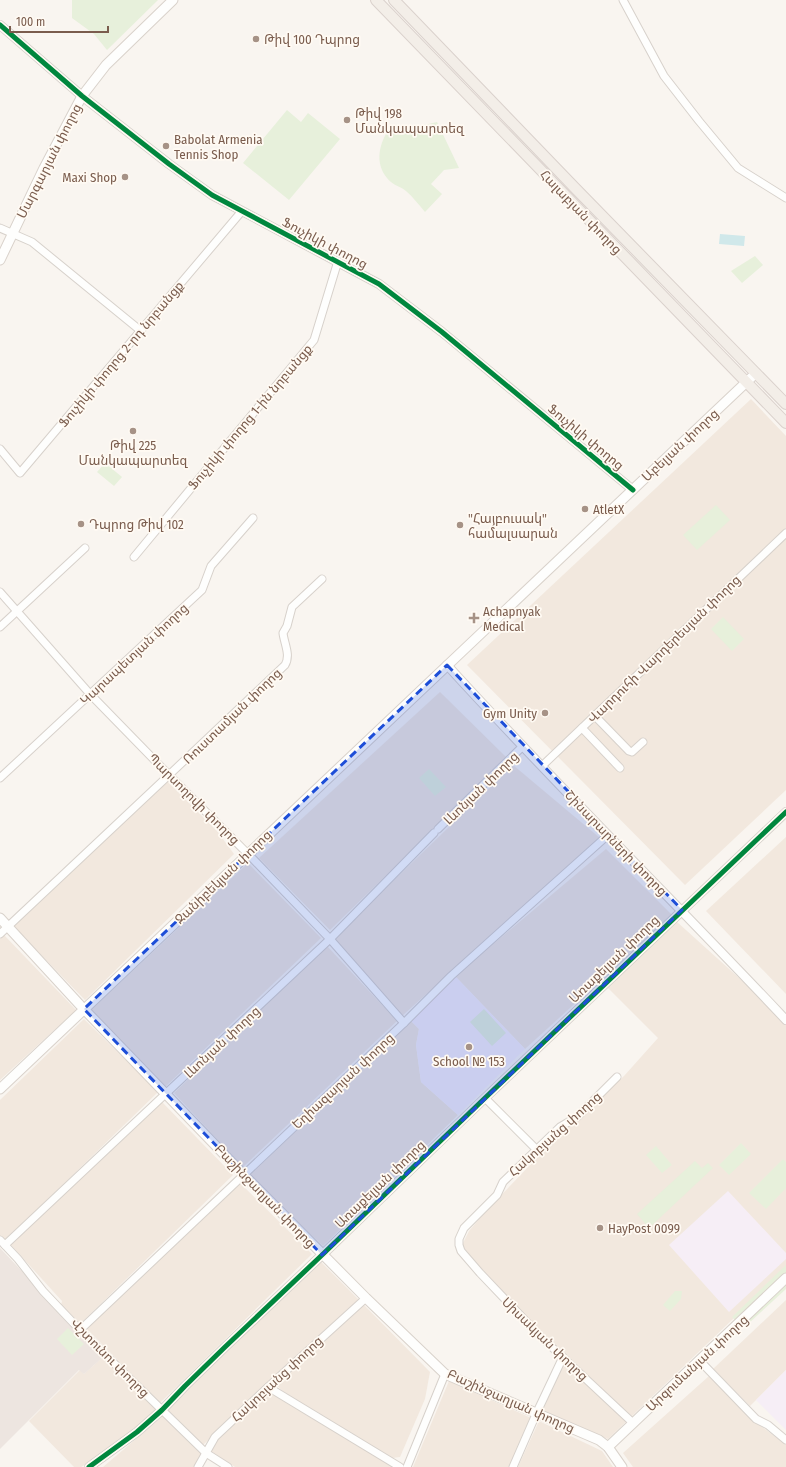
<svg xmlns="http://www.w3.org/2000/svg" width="786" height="1467" viewBox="0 0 786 1467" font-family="'Fira Sans Condensed','Noto Sans Armenian',sans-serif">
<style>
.residential{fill:#f2e8de}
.industrial{fill:#ede5e0}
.education{fill:#f6eef6}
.green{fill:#e7f0db}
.water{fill:#d0e8ea}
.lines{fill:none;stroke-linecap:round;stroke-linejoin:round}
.minor-casing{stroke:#d7d1cb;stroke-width:9}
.tertiary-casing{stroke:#d7d1cb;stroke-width:10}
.secondary-casing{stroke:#d9d2cb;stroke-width:11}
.primary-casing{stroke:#dad1cc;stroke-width:12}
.minor{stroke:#fefefd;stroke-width:7}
.tertiary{stroke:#fefefd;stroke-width:8}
.secondary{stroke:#fefefd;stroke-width:9}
.primary{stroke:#f3eee8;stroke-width:10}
.cycleway-casing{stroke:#fffaf3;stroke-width:8}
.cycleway{stroke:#00873e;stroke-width:5}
.marked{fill:#1d4ed8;fill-opacity:0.2;stroke:#1d4ed8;stroke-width:3;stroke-dasharray:8 5;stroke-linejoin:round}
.poi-dot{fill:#a69286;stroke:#fffaf3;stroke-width:1.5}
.labels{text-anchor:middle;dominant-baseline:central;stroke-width:3.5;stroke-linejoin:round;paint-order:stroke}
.poi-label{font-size:13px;fill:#7a5c4d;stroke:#fffaf3;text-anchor:start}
.street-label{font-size:13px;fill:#7a5c4d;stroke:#fffaf3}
</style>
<rect width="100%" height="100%" fill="#f9f5f0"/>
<g class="residential">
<polygon points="751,399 786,436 786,790 685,885 467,665"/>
<polygon points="440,692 507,758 330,930 259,858"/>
<polygon points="513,765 600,838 402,1016 332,940"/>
<polygon points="166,780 217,831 234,854 85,1000 12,925"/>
<polygon points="786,837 786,994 706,911"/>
<polygon points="606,849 672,915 525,1049 455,976"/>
<polygon points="248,863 321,938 165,1087 91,1010"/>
<polygon points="676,921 768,1004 786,1023 786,1268 608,1439 540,1410 565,1356 527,1318 482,1271 462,1245 469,1231 486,1211 554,1140 624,1076 658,1038 606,986"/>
<polygon points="4,935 76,1010 0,1080 0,939"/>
<polygon points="327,946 397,1021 243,1167 174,1093"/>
<polygon points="84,1019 158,1092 5,1241 0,1236 0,1100"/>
<polygon points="411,1021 419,1029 416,1045 421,1082 458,1115 323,1246 249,1176"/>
<polygon points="162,1102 233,1175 80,1324 61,1305 62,1301 10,1244"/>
<polygon points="240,1183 312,1254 160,1403 85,1327"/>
<polygon points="319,1260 359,1300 203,1445 167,1409"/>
<polygon points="786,1300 786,1370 750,1406 713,1369"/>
<polygon points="364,1305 430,1372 425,1399 400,1457 392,1458 287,1395 275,1384"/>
<polygon points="103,1357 159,1410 118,1445 81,1467 74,1467 29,1421 80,1370 84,1374"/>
<polygon points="709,1376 757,1423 786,1445 786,1467 633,1467 623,1453"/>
<polygon points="449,1381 531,1418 509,1467 413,1467"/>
<polygon points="269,1391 397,1467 235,1467 211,1451 213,1444"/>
<polygon points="163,1416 204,1453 195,1467 103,1467"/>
<polygon points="539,1421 602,1451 613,1467 518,1467"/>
</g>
<polygon class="industrial" points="0,1248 103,1357 84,1374 79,1370 0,1449"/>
<g class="education">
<polygon points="455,976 525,1049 458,1115 421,1082 416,1045 419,1029 411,1021"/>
<polygon points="728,1191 786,1253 786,1259 729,1312 669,1245"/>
<polygon points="786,1370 786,1430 756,1400"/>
</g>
<g class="green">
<polygon points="72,0 158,0 107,50 94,34 72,18"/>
<polygon points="287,110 301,122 308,113 340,139 289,200 243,163"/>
<path d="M437,122L459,168L444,170L431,184L442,194L425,212C419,205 413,197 406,191C402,187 395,186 391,182C376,169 377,150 386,134Z"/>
<polygon points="755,256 763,265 742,283 731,271"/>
<polygon points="105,463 122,477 114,486 97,472"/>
<polygon points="716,505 730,520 697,550 683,535"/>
<polygon points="723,617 744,639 732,651 711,629"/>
<polygon points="429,769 446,787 435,796 419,778"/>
<polygon points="484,1009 506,1033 492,1046 470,1022"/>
<polygon points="741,1143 751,1154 729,1175 719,1165"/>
<polygon points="656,1146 672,1165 662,1173 646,1155"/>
<polygon points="783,1159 786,1162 786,1188 766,1209 749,1193"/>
<polygon points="695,1161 702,1168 708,1163 713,1168 649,1228 637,1214"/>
<polygon points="786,1265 786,1274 736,1321 732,1317"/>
<polygon points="786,1282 786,1289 748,1324 744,1320"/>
<polygon points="675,1291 682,1291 681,1299 670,1311 663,1305"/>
<polygon points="68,1328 84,1344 72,1355 57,1339"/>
</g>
<polygon class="water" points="720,234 745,236 744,246 719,244"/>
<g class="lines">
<defs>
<g id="minor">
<polyline points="623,0 664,76 699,121 738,168 786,198"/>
<polyline points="0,228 32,242 141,331"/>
<polyline points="0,449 20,473 242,211"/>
<polyline points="134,557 314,340 338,261"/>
<polyline points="0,592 90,694 169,775 254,860 330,939 404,1023"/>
<polyline points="0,627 85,548"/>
<polyline points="594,715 629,751 632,752 643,742"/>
<polyline points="582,728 620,768"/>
<polyline points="542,766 786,533"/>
<polyline points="0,778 202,590 211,566 253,518"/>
<polyline points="438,829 523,746"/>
<path d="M0,934L169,775L285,665C291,655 284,643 283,633L287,626L292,607L322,579"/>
<polyline points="617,1077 577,1117 560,1127 503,1182 497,1195 464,1228 459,1239 459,1245 461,1251 480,1273 541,1337 633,1423"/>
<polyline points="485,1098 537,1150"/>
<polyline points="0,1240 18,1259 43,1291 80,1330 206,1453 228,1467"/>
<polyline points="5,1245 330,939 434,833"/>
<polyline points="80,1330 404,1023 451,976 608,835"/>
<polyline points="699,1360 756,1419 768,1425 786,1440"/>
<polyline points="268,1387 400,1467"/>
<polyline points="198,1467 215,1437 268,1387 366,1298"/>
<polyline points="407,1467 445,1374"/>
<polyline points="513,1467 537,1412 563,1357"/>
</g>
<g id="tertiary">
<polyline points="0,25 82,96 169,164 212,195 379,284 442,332 633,490"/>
<path d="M447,665C557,786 674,901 786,1020"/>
<polyline points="89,1467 137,1432 162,1410 185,1386 225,1347 322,1255 485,1098 786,812"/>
</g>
<g id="secondary">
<polyline points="0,260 44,168 82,96 106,65 173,0"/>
<polyline points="0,918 80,1005 244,1175 366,1298 445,1374 599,1440 608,1447 622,1467"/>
<polyline points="0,1089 756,373"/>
<polyline points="608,1447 786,1278"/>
</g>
<g id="primary">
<polyline points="376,0 786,423"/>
<polyline points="394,0 575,188 786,404"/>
</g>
</defs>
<use href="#minor" class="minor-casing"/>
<use href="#tertiary" class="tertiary-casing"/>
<use href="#secondary" class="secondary-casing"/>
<use href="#primary" class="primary-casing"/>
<use href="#minor" class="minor"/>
<use href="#tertiary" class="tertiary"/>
<use href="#secondary" class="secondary"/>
<use href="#primary" class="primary"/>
<defs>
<g id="cycleway">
<polyline points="0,25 82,96 169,164 212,195 379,284 442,332 633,490"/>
<polyline points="89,1467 137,1432 162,1410 185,1386 225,1347 322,1255 485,1098 786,812"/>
</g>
</defs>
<use href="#cycleway" class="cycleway-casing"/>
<use href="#cycleway" class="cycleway"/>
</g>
<path class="marked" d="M447,665L682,910L322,1255L84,1009Z"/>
<g class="poi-dot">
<circle cx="256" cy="39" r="4"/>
<circle cx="347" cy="120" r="4"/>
<circle cx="166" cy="146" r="4"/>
<circle cx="125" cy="177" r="4"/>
<circle cx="133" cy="431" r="4"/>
<circle cx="585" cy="509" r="4"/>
<circle cx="81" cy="524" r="4"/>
<circle cx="460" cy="525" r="4"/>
<path d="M472 612h4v4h4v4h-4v4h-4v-4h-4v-4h4z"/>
<circle cx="545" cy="713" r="4"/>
<circle cx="469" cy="1047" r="4"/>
<circle cx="600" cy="1228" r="4"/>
</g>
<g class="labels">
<g class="poi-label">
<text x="264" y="39">Թիվ 100 Դպրոց</text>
<text x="355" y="113">Թիվ 198<tspan x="355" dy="15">Մանկապարտեզ</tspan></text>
<text x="174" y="139">Babolat Armenia<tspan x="174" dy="15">Tennis Shop</tspan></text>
<text x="117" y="177" text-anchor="end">Maxi Shop</text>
<text x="133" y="445" text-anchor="middle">Թիվ 225<tspan x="133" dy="15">Մանկապարտեզ</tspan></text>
<text x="593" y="509">AtletX</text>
<text x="468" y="518">"Հայբուսակ"<tspan x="468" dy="15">համալսարան</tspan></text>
<text x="89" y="524">Դպրոց Թիվ 102</text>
<text x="483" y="611">Achapnyak<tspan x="483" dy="15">Medical</tspan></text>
<text x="537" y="713" text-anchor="end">Gym Unity</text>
<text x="469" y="1061" text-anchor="middle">School № 153</text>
<text x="608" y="1228">HayPost 0099</text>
</g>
<g class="street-label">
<text transform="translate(49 161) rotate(-63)">Մարգարյան փողոց</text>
<text transform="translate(581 212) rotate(46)">Հալաբյան փողոց</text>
<text transform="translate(325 243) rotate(28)">Ֆուչիկի փողոց</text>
<text transform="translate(121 354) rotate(-50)">Ֆուչիկի փողոց 2-րդ նրբանցք</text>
<text transform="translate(250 417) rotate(-50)">Ֆուչիկի փողոց 1-ին նրբանցք</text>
<text transform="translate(586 437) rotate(40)">Ֆուչիկի փողոց</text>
<text transform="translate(680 445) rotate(-43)">Աբելյան փողոց</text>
<text transform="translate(664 649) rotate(-44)">Վարդուհի Վարդերեսյան փողոց</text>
<text transform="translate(134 654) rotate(-43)">Կարապետյան փողոց</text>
<text transform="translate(232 716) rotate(-44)">Ռուստամյան փողոց</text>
<text transform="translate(481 788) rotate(-44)">Լևոնյան փողոց</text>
<text transform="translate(194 799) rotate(45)">Պարսողովի փողոց</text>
<text transform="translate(616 843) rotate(46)">Շինարարների փողոց</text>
<text transform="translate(223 877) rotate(-44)">Ջանիբեկյան փողոց</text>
<text transform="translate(614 959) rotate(-44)">Առաքելյան փողոց</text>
<text transform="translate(222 1042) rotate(-43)">Լևոնյան փողոց</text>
<text transform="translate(343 1081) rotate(-43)">Եղիազարյան փողոց</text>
<text transform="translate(555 1134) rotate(-42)">Հակոբյանց փողոց</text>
<text transform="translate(380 1184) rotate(-44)">Առաքելյան փողոց</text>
<text transform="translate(265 1196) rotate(46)">Բաշինջաղյան փողոց</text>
<text transform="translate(545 1339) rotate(44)">Սիսակյան փողոց</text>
<text transform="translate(110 1358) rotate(45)">Վշտունու փողոց</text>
<text transform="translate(697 1363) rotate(-43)">Արզումանյան փողոց</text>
<text transform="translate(277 1379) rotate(-43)">Հակոբյանց փողոց</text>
<text transform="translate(511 1401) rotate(24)">Բաշինջաղյան փողոց</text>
</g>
</g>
<path d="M10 26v6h98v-6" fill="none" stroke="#7a5c4d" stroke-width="2"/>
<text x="16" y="26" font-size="12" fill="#7a5c4d" stroke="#fffaf3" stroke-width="3" paint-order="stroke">100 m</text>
</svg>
